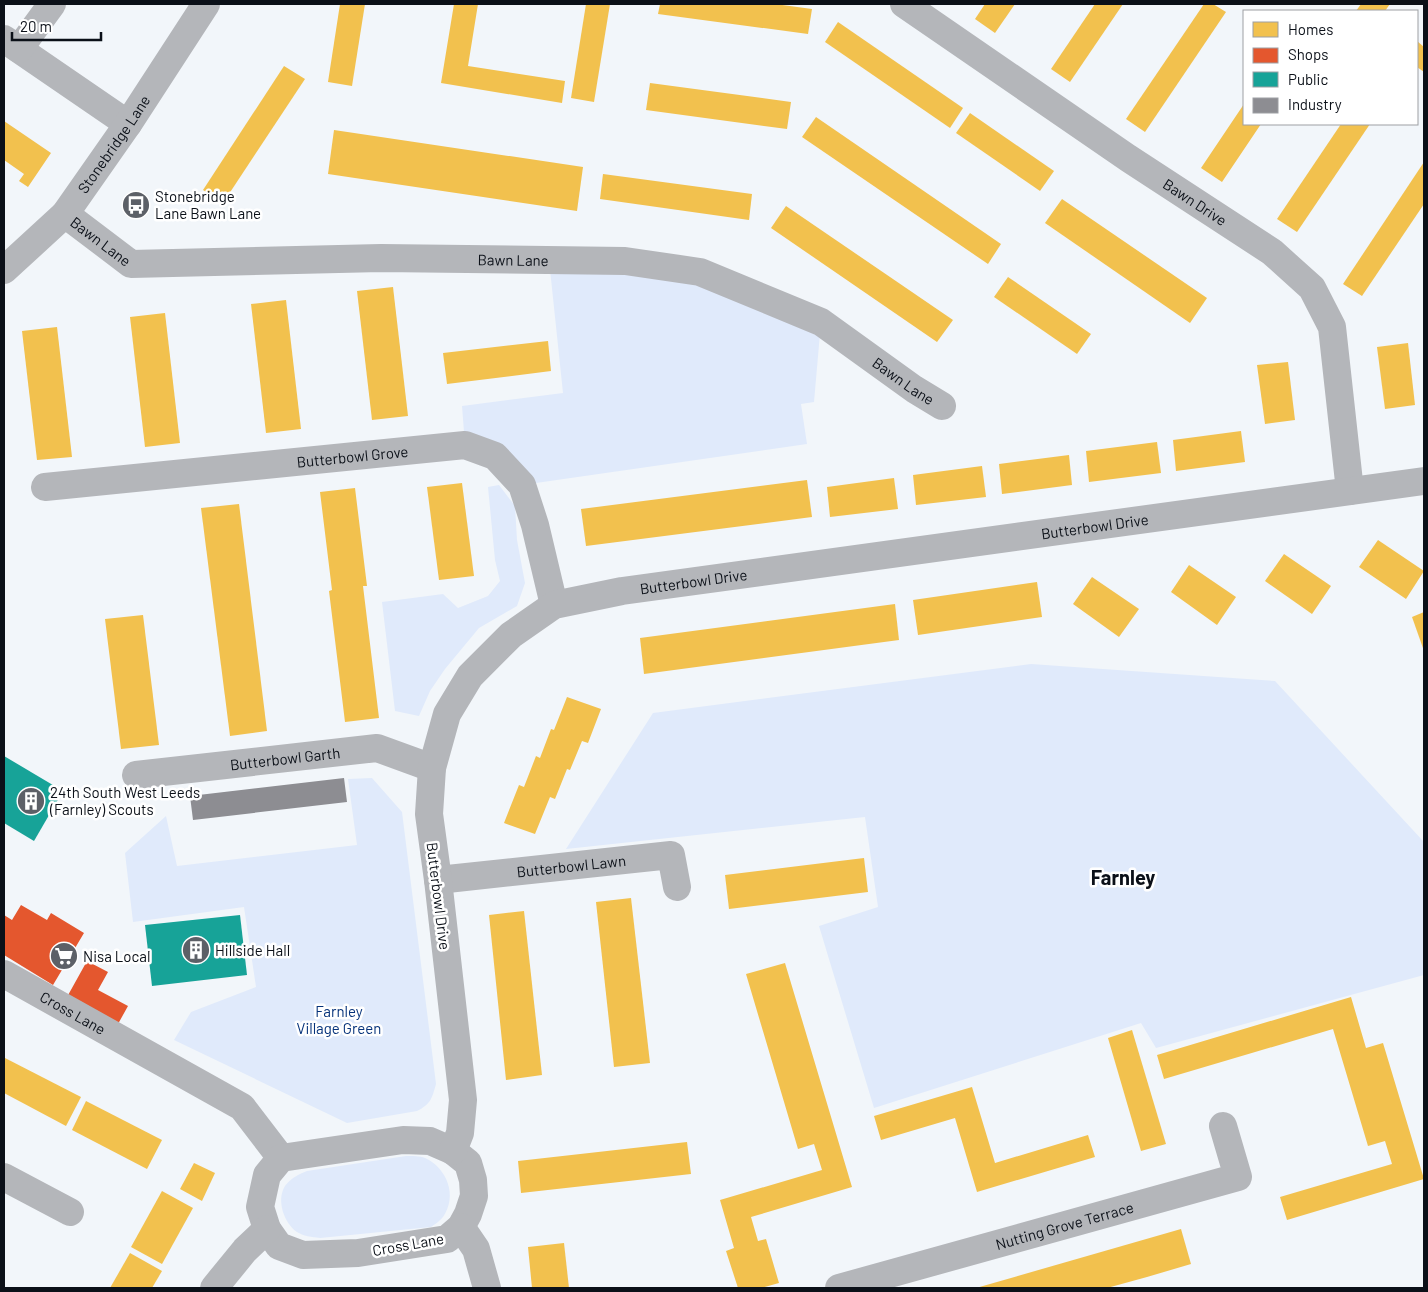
<svg xmlns="http://www.w3.org/2000/svg" width="1428" height="1292" viewBox="0 0 1428 1292" font-family="Barlow,sans-serif">
<style>
.green{fill:#e0eafb}
.homes{fill:#f2c14e}
.shops{fill:#e4572e}
.public{fill:#17a398}
.industry{fill:#8d8d92}
.lines{fill:none;stroke-linecap:round;stroke-linejoin:round}
.minor{stroke:#b4b6ba;stroke-width:28}
.labels{text-anchor:middle;dominant-baseline:central;stroke-width:5;stroke-linejoin:round;paint-order:stroke}
.street-label{font-size:15px;fill:#0b1018;stroke:#fff}
.poi-label{font-size:15px;fill:#0b1018;stroke:#fff;text-anchor:start}
.park-label{font-size:15px;fill:#05327a;stroke:#fff}
.district-label{font-size:20px;font-weight:bold;fill:#0b1018;stroke:#fff}
</style>
<rect width="100%" height="100%" fill="#f2f6fa"/>
<g class="green">
<polygon points="549,260 625,261 821,322 814,402 801,404 807,444 522,485 465,445 462,406 563,393"/>
<polygon points="499,485 515,506 517,540 525,583 517,606 479,628 445,669 430,691 419,716 395,711 382,602 443,594 458,608 488,596 500,581 495,560 488,487"/>
<polygon points="1031,664 1275,681 1424,842 1424,975 1156,1048 1141,1023 874,1108 819,926 878,907 865,817 566,849 653,713"/>
<path d="M372,778L402,812L436,1084C432,1098 431,1104 417,1111L347,1123L174,1040L191,1012L256,987L244,907L133,922L125,853L166,816L177,866L357,845L348,779Z"/>
<path d="M406,1156C412,1156 420,1156 425,1158C447,1168 458,1196 443,1217C440,1221 435,1224 431,1227L320,1238C312,1237 303,1236 297,1232C284,1223 276,1200 285,1186C291,1178 299,1174 307,1171Z"/>
</g>
<g class="homes">
<polygon points="340,4 365,4 352,86 328,82"/>
<polygon points="454,4 478,4 468,66 565,81 562,103 441,83"/>
<polygon points="586,4 610,4 594,102 571,98"/>
<polygon points="660,4 775,4 812,9 808,34 658,14"/>
<polygon points="985,4 1015,4 995,33 975,19"/>
<polygon points="1095,4 1123,4 1070,82 1051,69"/>
<polygon points="1204,4 1213,4 1226,12 1145,132 1126,119"/>
<polygon points="1361,4 1390,4 1385,11 1356,11"/>
<polygon points="838,22 963,108 950,128 825,42"/>
<polygon points="1417,41 1424,47 1424,72 1417,67"/>
<polygon points="284,66 305,79 223,203 203,190"/>
<polygon points="650,83 791,102 787,129 646,110"/>
<polygon points="1244,104 1244,124 1261,124 1222,182 1201,168"/>
<polygon points="970,113 1054,171 1040,191 956,133"/>
<polygon points="816,117 1001,244 988,264 802,137"/>
<polygon points="4,121 51,153 28,187 19,181 24,174 4,160"/>
<polygon points="1341,124 1370,124 1297,232 1277,219"/>
<polygon points="334,130 583,167 577,211 328,174"/>
<polygon points="1424,162 1424,204 1362,296 1343,284"/>
<polygon points="603,174 752,194 749,220 600,199"/>
<polygon points="1062,199 1207,298 1190,323 1045,223"/>
<polygon points="786,206 953,320 937,342 771,228"/>
<polygon points="1008,277 1091,334 1077,354 994,297"/>
<polygon points="393,287 408,416 372,420 357,291"/>
<polygon points="286,300 301,429 266,433 251,304"/>
<polygon points="165,313 180,443 145,447 130,317"/>
<polygon points="57,327 72,457 37,460 22,331"/>
<polygon points="548,341 551,371 447,384 443,353"/>
<polygon points="1408,343 1415,405 1385,409 1377,347"/>
<polygon points="1288,362 1295,420 1265,424 1257,365"/>
<polygon points="1241,431 1245,462 1176,471 1173,440"/>
<polygon points="1157,442 1161,473 1089,482 1086,451"/>
<polygon points="1069,455 1072,485 1002,494 999,464"/>
<polygon points="982,466 986,497 916,505 913,475"/>
<polygon points="894,478 898,509 830,517 827,487"/>
<polygon points="807,480 812,517 586,546 581,509"/>
<polygon points="462,483 474,576 439,580 427,487"/>
<polygon points="355,488 367,586 363,586 379,718 345,722 329,591 332,590 320,492"/>
<polygon points="239,504 267,731 230,736 201,508"/>
<polygon points="1378,540 1424,571 1406,599 1359,567"/>
<polygon points="1284,554 1331,586 1312,614 1265,581"/>
<polygon points="1189,565 1236,597 1217,625 1171,592"/>
<polygon points="1092,577 1139,609 1119,637 1073,604"/>
<polygon points="1037,582 1042,617 918,635 913,600"/>
<polygon points="895,604 899,640 644,674 640,638"/>
<polygon points="1424,612 1424,651 1412,617"/>
<polygon points="143,615 159,745 121,749 105,619"/>
<polygon points="567,697 601,709 588,743 582,741 570,770 567,769 555,799 550,797 535,834 504,823 519,785 524,787 536,756 540,758 551,729 554,730"/>
<polygon points="864,858 868,892 729,909 725,875"/>
<polygon points="631,898 650,1063 614,1067 596,902"/>
<polygon points="524,911 542,1075 506,1080 489,915"/>
<polygon points="785,963 852,1187 751,1217 758,1241 766,1239 779,1283 761,1288 738,1288 726,1251 734,1248 720,1200 822,1170 814,1144 798,1149 746,974"/>
<polygon points="1351,997 1366,1048 1383,1043 1424,1179 1287,1220 1280,1197 1392,1164 1385,1141 1368,1146 1333,1029 1164,1079 1157,1055"/>
<polygon points="1132,1030 1166,1144 1141,1151 1108,1038"/>
<polygon points="5,1058 81,1097 66,1126 4,1093 4,1062"/>
<polygon points="972,1087 995,1163 1088,1135 1095,1157 977,1192 955,1118 881,1140 874,1116"/>
<polygon points="86,1101 162,1140 147,1169 72,1130"/>
<polygon points="687,1142 691,1174 521,1193 518,1161"/>
<polygon points="194,1163 215,1173 202,1201 180,1189"/>
<polygon points="162,1191 193,1208 162,1264 131,1247"/>
<polygon points="1181,1229 1191,1264 1147,1277 1107,1288 976,1288"/>
<polygon points="564,1243 569,1288 532,1288 528,1247"/>
<polygon points="130,1253 162,1271 152,1288 110,1288"/>
</g>
<g class="shops">
<polygon points="21,905 47,920 51,913 84,933 53,985 4,955 4,915 12,920"/>
<polygon points="87,961 108,972 98,990 128,1006 118,1024 67,997"/>
</g>
<g class="public">
<polygon points="4,756 63,791 34,841 4,823"/>
<polygon points="240,915 247,975 152,986 145,925"/>
</g>
<polygon class="industry" points="344,778 347,802 193,820 190,796"/>
<g class="lines">
<g class="minor">
<path id="s1" d="M904,4L1128,158L1272,252L1312,288L1332,327L1350,491"/>
<polyline points="4,39 128,124"/>
<polyline points="19,49 52,4"/>
<path id="s2" d="M65,214L131,264L381,258L625,261L700,272L821,322L914,389L942,406"/>
<path id="s3" d="M4,270L65,214L128,124L206,4"/>
<path id="s4" d="M45,487L465,445L495,456L522,485L535,525L554,605"/>
<path id="s5" d="M136,775L377,748L432,768"/>
<path id="s6" d="M438,880L671,855L677,887"/>
<path id="s7" d="M4,974L242,1107L281,1158"/>
<polygon points="403,1140 430,1141 453,1151 468,1163 473,1180 474,1196 468,1214 461,1227 447,1239 358,1253 303,1255 279,1246 267,1229 260,1207 267,1175 281,1158"/>
<path id="s8" d="M453,1151L460,1133L463,1100L438,880L429,814L432,768L447,714L470,676L511,635L554,605L622,591L1424,481"/>
<polyline points="4,1177 70,1212"/>
<polyline points="461,1227 476,1249 487,1288"/>
<polyline points="214,1288 245,1250 267,1229"/>
<path id="s9" d="M839,1288L1238,1177L1223,1126"/>
</g>
</g>
<defs>
<symbol id="bus-disc" viewBox="-11 -11 22 22"><circle r="9.5" fill="#5c6067" stroke="#fff"/><path d="M-5-6H5V4H4V6H2V4H-2V6H-4V4H-5ZM-3.5-4V0h7V-4ZM-3.5 1.2v1.5H-2V1.2ZM2 1.2v1.5H3.5V1.2Z" fill="#fff"/></symbol>
<symbol id="building-disc" viewBox="-11 -11 22 22"><circle r="9.5" fill="#5c6067" stroke="#fff"/><path d="M-4-6H4V6H1V3H-1V6H-4ZM-2.5-4.3h1.7v1.8h-1.7ZM.8-4.3h1.7v1.8H.8ZM-2.5-1h1.7V.8h-1.7ZM.8-1h1.7V.8H.8Z" fill="#fff"/></symbol>
<symbol id="supermarket-disc" viewBox="-11 -11 22 22"><circle r="9.5" fill="#5c6067" stroke="#fff"/><path d="M-6-5.5h2.5l.6 2H6L4.5 2H-2.5L-4.4-4H-6ZM-1.5 3.2a1.3 1.3 0 1 0 .1 0ZM3 3.2a1.3 1.3 0 1 0 .1 0Z" fill="#fff"/></symbol>
</defs>
<g fill-rule="evenodd">
<use href="#bus-disc" x="120" y="189" width="32" height="32"/>
<use href="#building-disc" x="15" y="785" width="32" height="32"/>
<use href="#building-disc" x="180" y="934" width="32" height="32"/>
<use href="#supermarket-disc" x="48" y="940" width="32" height="32"/>
</g>
<g class="labels">
<g class="street-label">
<text stroke="none"><textPath href="#s3" startOffset="168">Stonebridge Lane</textPath></text>
<text stroke="none"><textPath href="#s1" startOffset="352">Bawn Drive</textPath></text>
<text stroke="none"><textPath href="#s2" startOffset="45">Bawn Lane</textPath></text>
<text stroke="none"><textPath href="#s2" startOffset="465">Bawn Lane</textPath></text>
<text stroke="none"><textPath href="#s2" startOffset="885">Bawn Lane</textPath></text>
<text stroke="none"><textPath href="#s4" startOffset="309">Butterbowl Grove</textPath></text>
<text stroke="none"><textPath href="#s8" startOffset="1144">Butterbowl Drive</textPath></text>
<text stroke="none"><textPath href="#s8" startOffset="739">Butterbowl Drive</textPath></text>
<text stroke="none"><textPath href="#s5" startOffset="150">Butterbowl Garth</textPath></text>
<text stroke="none"><textPath href="#s6" startOffset="134">Butterbowl Lawn</textPath></text>
<text transform="translate(439 896) rotate(83)">Butterbowl Drive</text>
<text stroke="none"><textPath href="#s7" startOffset="79">Cross Lane</textPath></text>
<text stroke="none"><textPath href="#s9" startOffset="234">Nutting Grove Terrace</textPath></text>
<text transform="translate(408 1244) rotate(-10)">Cross Lane</text>
</g>
<g class="poi-label">
<text x="155" y="196">Stonebridge<tspan x="155" dy="17">Lane Bawn Lane</tspan></text>
<text x="50" y="792">24th South West Leeds<tspan x="50" dy="17">(Farnley) Scouts</tspan></text>
<text x="215" y="950">Hillside Hall</text>
<text x="83" y="956">Nisa Local</text>
</g>
<g class="park-label">
<text x="339" y="1011">Farnley<tspan x="339" dy="17">Village Green</tspan></text>
</g>
<g class="district-label">
<text x="1123" y="877">Farnley</text>
</g>
</g>
<rect width="1428" height="1292" fill="none" stroke="#0b1018" stroke-width="10"/>
<rect x="1243" y="10" width="175" height="115" fill="#ffffff" stroke="#9d9fa3"/>
<rect x="1253" y="22" width="25" height="15" fill="#f2c14e" stroke="#9d9fa3"/>
<text x="1288" y="35" font-size="15" fill="#0b1018">Homes</text>
<rect x="1253" y="48" width="25" height="15" fill="#e4572e" stroke="#9d9fa3"/>
<text x="1288" y="60" font-size="15" fill="#0b1018">Shops</text>
<rect x="1253" y="72" width="25" height="15" fill="#17a398" stroke="#9d9fa3"/>
<text x="1288" y="85" font-size="15" fill="#0b1018">Public</text>
<rect x="1253" y="98" width="25" height="15" fill="#8d8d92" stroke="#9d9fa3"/>
<text x="1288" y="110" font-size="15" fill="#0b1018">Industry</text>
<path d="M12 32v8h89v-8" fill="none" stroke="#0b1018" stroke-width="2.5"/>
<text x="20" y="32" font-size="15" fill="#0b1018" stroke="#ffffff" stroke-width="4" paint-order="stroke">20 m</text>
</svg>
